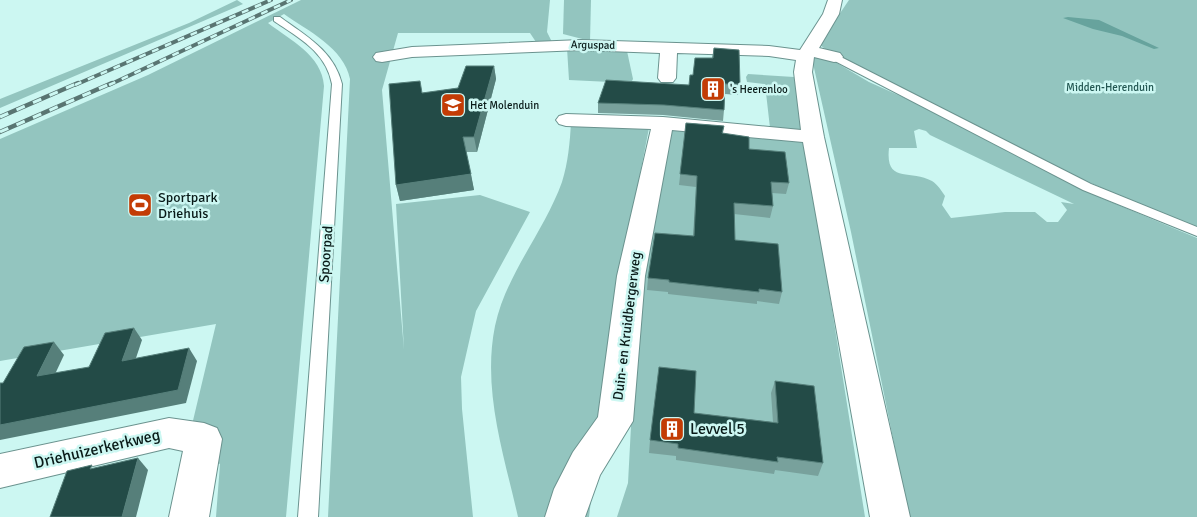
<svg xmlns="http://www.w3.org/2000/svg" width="1197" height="517" viewBox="0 0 1197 517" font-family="Signika,sans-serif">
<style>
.green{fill:#93c5bf;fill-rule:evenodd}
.water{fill:#67a39d}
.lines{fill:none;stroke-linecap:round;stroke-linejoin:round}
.lane-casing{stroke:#6b938f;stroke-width:2}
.street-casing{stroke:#6b938f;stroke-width:2}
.lane{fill:#fff;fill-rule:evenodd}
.street{fill:#fff;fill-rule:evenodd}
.rail-far1-casing{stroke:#597572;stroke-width:4}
.rail-casing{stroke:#597572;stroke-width:4.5}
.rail-far1{stroke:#ccf7f2;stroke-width:2.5;stroke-dasharray:7;stroke-linecap:butt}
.rail{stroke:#ccf7f2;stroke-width:3;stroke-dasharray:9;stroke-linecap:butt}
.wall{fill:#78a19c}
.shaded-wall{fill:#567f7a}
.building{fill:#234b47;stroke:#567f7a}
.labels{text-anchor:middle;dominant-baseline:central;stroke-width:5;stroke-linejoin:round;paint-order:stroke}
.far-street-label{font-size:11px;fill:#091a18;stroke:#ccf7f2}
.far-park-label{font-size:11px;fill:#235752;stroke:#ccf7f2}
.far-poi-label{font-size:11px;fill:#091a18;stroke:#ccf7f2;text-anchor:start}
.poi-label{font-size:14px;fill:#091a18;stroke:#ccf7f2;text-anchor:start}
.street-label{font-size:14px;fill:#091a18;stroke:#ccf7f2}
.near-poi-label{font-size:16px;fill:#091a18;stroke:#ccf7f2;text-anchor:start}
.near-street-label{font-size:16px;fill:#091a18;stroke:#ccf7f2}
</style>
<rect width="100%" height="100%" fill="#ccf7f2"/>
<g class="green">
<polygon points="237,0 243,4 0,108 0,99 189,23"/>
<path d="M301,0H550L547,32L554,46L536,42L530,33H398L382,90L404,350L396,204L480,195L530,212L476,311L461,377L462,409L473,517H328L350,79C344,48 308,31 284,14L268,23C290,40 322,55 324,86L286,517H216L220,464L210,460L191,429L216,324L0,361V139L148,75Z"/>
<polygon points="564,0 591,0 590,41 563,34"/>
<polygon points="849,0 1197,0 1197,227 1135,203 1058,168 825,49 819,44"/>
<polygon points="567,48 627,51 633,79 631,83 569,80"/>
<path d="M819,57L830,59L869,82L907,99L1085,191L1197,238V517H909L851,232L812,59ZM919,129L926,131L930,135L1074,204L1061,202L1067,210L1058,222H1047L1035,212H1005L951,218L942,205L945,196C941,190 938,185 932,181C910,169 885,184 889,148H917L914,131Z"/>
<polygon points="748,74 794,77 804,131 770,128 765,84 747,82 746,77"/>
<path d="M571,122L649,128L615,303L589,517H518C504,455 482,390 495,326C506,274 544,232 562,182C568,163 570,142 571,122Z"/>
<polygon points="666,129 805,140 865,517 617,517 628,483 638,294"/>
</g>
<polygon class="water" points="1068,17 1099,20 1159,48 1154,49 1122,36 1093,29 1063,18"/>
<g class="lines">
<defs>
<g id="lane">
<path d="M274,17H280C306,36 334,51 342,84L318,517H298L332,84C326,52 299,38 274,21Z"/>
<polygon points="831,55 837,55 1091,184 1197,227 1197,236 1083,190 831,59"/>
</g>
<g id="street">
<polygon points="828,0 842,0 839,14 819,48 840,53 843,57 840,61 834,62 814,57 812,72 824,137 910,517 870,517 803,142 672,130 645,276 633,421 600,475 585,517 545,517 554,489 573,452 598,417 617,276 651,129 566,126 559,124 556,120 559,116 566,114 663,117 801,130 794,72 796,60 769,56 677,53 676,78 673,82 661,82 658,78 660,53 581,50 412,57 382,62 376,61 373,57 376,53 412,47 581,40 769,46 800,50 823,14"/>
<polygon points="169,418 204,423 217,428 222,439 209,517 169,517 183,451 169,448 0,488 0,454"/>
</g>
</defs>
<use href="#lane" class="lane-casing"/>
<use href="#street" class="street-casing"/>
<use href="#lane" class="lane"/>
<use href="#street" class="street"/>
<defs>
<g id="rail-far1">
<polyline points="75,85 271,0"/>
<polyline points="109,85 291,0"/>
</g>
<g id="rail">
<polyline points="0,117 78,83"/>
<polyline points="0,132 112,83"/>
</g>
</defs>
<use href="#rail-far1" class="rail-far1-casing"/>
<use href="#rail" class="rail-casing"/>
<use href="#rail-far1" class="rail-far1"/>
<use href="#rail" class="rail"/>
</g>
<g class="wall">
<polygon points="714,48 740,84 738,95 725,94 724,110 723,121 663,115 598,113 598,103 689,85 693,75 712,58"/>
<polygon points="494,66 496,79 477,152 466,152 474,190 400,201 396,185 422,93 458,88"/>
<polygon points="686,123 724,126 723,133 749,149 789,183 786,194 772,193 773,206 770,218 734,214 735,240 782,292 779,304 757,301 757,304 668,294 668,292 647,290 648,278 693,236 696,187 679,185"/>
<polygon points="775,381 823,463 818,476 775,470 774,474 676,460 676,456 649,453 650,440 694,413 773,422 771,393"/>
</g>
<g class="shaded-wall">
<polygon points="494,66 496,79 477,152 474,137"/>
<polygon points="471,174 474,190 400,201 396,185"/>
<polygon points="134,328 142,340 131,373 122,361"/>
<polygon points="54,342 64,355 48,389 37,376"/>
<polygon points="189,348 197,361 186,403 0,440 0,425"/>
<polygon points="138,458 148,470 136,517 122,517"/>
</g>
<g class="building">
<polygon points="714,48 739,50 740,84 725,84 724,110 664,105 598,103 606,80 689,85 690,75 693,75 695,58 713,58"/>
<polygon points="466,66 494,66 474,137 463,137 471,174 396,185 389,84 420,81 422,93 458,88"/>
<polygon points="686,123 724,126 722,133 749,137 749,149 785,152 789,183 771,182 773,206 734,203 735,240 778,244 782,292 759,289 759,292 669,282 669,280 648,278 655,233 694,236 697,176 680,174"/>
<polygon points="134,328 122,361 189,348 178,390 0,425 0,383 3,383 24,347 54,342 37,376 89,367 105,333"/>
<polygon points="659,367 696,371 694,413 778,423 775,381 814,386 823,463 777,457 778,462 678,448 678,444 650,440"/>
<polygon points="138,458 122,517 50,517 67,471 92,465 90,469"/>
</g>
<defs>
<symbol id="building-square" viewBox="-11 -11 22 22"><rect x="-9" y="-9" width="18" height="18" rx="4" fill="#c33c05" stroke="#ccf7f2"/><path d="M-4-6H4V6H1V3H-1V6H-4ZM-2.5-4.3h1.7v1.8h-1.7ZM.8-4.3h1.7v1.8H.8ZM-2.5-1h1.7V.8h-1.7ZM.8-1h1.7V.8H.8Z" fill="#fff"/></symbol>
<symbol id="school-square" viewBox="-11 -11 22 22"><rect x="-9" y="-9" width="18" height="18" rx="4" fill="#c33c05" stroke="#ccf7f2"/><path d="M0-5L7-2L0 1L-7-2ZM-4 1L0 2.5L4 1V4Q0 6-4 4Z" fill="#fff"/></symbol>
<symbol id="stadium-square" viewBox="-11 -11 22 22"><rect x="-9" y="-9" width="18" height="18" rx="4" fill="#c33c05" stroke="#ccf7f2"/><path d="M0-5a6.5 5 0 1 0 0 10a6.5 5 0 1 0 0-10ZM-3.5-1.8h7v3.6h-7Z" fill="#fff"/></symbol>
</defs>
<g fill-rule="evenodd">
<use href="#building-square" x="699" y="75" width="28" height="28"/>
<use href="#school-square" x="439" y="91" width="28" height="28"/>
<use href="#stadium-square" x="126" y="191" width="28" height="28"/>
<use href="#building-square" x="658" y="415" width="28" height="28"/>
</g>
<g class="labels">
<g class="far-street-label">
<text transform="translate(593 45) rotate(1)">Arguspad</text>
</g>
<g class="far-park-label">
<text x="1110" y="87">Midden-Herenduin</text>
</g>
<g class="far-poi-label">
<text x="730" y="89">'s Heerenloo</text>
<text x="470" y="105">Het Molenduin</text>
</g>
<g class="poi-label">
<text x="158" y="197">Sportpark<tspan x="158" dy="16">Driehuis</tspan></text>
</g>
<g class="street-label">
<text transform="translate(326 254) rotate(-86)">Spoorpad</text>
<text transform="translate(627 326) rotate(-83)">Duin- en Kruidbergerweg</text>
</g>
<g class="near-poi-label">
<text x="690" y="429">Levvel 5</text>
</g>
<g class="near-street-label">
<text transform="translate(97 449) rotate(-13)">Driehuizerkerkweg</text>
</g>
</g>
</svg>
